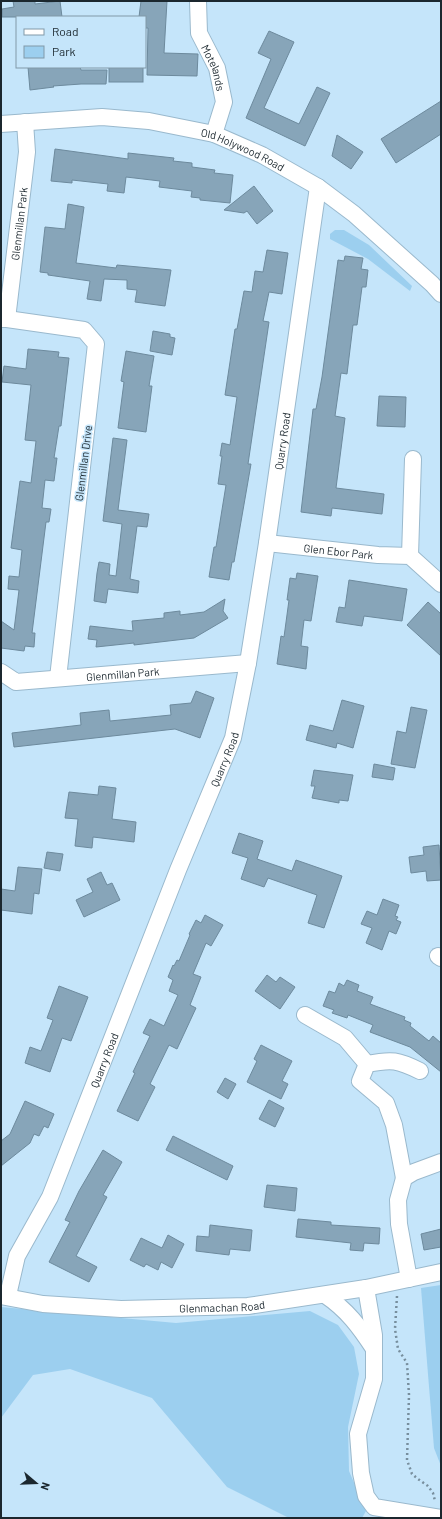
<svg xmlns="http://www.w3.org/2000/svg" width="442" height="1519" viewBox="0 0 442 1519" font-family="Barlow,sans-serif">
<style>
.green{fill:#9ccfef}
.building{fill:#87a5b9;stroke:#6d8a9d}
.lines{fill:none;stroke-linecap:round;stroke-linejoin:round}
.minor-casing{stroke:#9ab9cd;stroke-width:18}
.path{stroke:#778e9d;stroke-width:2.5;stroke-dasharray:2 3;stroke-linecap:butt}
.minor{stroke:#fff;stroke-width:16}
.labels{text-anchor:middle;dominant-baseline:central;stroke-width:3;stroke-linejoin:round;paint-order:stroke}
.street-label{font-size:11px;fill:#1b272e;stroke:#c5e5fa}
</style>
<rect width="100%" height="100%" fill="#c5e5fa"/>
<g class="green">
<polygon points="335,230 344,230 369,245 412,286 410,291 368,259 330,239 330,234"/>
<polygon points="441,1285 441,1466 434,1448 421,1288"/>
<polygon points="1,1307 176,1323 310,1311 338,1325 354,1347 359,1374 348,1427 349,1471 366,1511 362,1518 289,1518 227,1487 152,1398 70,1369 33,1375 1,1418"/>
</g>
<g class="building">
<polygon points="13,1 35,1 35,4 60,1 62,17 2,17 2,9 14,7"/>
<polygon points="141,1 167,1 164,53 198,54 197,76 147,75 148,28 145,28 145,17 139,17"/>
<polygon points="269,31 294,42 264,108 299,124 317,87 330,93 305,146 246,118 271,59 258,53"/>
<polygon points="28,67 80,67 81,70 107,70 106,84 81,84 53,86 54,87 30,90"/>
<rect x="109" y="67" width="34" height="15"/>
<polygon points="441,101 441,134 396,163 381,139"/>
<polygon points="337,135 363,152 351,169 332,156"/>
<polygon points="55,149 128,159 128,153 174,158 173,161 192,163 192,167 215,170 214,173 233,175 230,203 200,200 200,198 191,197 192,191 159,187 160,181 126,177 124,193 107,191 108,184 72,180 72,183 51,181"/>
<polygon points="254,186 273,211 257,224 247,211 244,213 224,210"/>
<polygon points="68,204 84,207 76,263 116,268 117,265 171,270 165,306 135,302 137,290 127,289 127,280 104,279 101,301 87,299 90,281 48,275 48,273 40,272 45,227 65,229"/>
<polygon points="267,250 288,253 282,294 269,292 263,321 269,322 248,464 251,464 234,562 232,562 229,580 209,577 214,547 216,547 226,485 218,484 222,456 220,456 222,443 230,445 237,397 225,395 235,329 237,329 244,291 252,292 255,271 263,272"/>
<polygon points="345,256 363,258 361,269 368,270 366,287 362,287 357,325 353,325 347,374 341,373 335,416 345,418 336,488 384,494 382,514 332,508 331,516 301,512 313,409 316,409 322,377 338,260 344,261"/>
<polygon points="153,331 170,334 170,337 175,338 172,355 150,351"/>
<polygon points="28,349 59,352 58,357 69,358 61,426 59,426 54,458 57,458 54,481 45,480 42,508 51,509 49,522 46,522 32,633 35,633 34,647 25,646 24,651 1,648 1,621 14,630 19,590 8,589 9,576 19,577 22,550 11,548 20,481 31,483 36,441 25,440 31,385 2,382 4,366 26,369"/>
<polygon points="126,351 154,356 149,386 152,386 146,432 118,428 124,382 121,381"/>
<polygon points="379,396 406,397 405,427 377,426"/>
<polygon points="113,438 127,440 118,510 149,514 147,527 137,526 130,579 139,581 138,593 108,589 106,603 94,601 97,573 99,562 110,564 109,575 116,576 122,524 103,521"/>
<polygon points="297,573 318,576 311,621 304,620 301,646 308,647 306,669 277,664 281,636 284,637 289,600 287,600 290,578 296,579"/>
<polygon points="349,580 407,589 402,621 364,616 362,626 336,622 339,607 345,608"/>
<polygon points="225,599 223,611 228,618 194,638 134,645 134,643 96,647 97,640 88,639 90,626 133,631 132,621 164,618 164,613 180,611 180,615 204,612"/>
<polygon points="428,602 441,614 441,656 407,625"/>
<polygon points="196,691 214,698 200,738 175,729 14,747 12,733 81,725 80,713 109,710 110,721 171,715 170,705 191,703"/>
<polygon points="342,700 364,706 353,748 337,743 336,748 306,740 310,725 333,731"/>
<polygon points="411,707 427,710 415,768 391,764 397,731 406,733"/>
<polygon points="374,764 395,768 393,780 372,777"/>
<polygon points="314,770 353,775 348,801 339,800 339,803 312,798 315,786 311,786"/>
<polygon points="99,786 116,788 112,819 136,822 134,842 93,837 92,848 75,846 78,819 65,818 69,792 98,795"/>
<polygon points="239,833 263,841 257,859 292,871 296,860 342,876 324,928 308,923 317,895 268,878 264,887 241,879 248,858 232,853"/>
<polygon points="439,845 441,880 427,881 426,871 411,873 409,857 424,855 423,847"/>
<polygon points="47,852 63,854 60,871 44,868"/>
<polygon points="18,867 42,869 39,894 34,893 32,914 1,910 1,889 15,891"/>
<polygon points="101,872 107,885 112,883 120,900 84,917 76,900 93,892 87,879"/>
<polygon points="383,899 399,905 395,916 398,917 396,920 401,922 396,934 389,931 382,950 366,943 372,928 361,924 367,911 377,915"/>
<polygon points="205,915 223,925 211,946 206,943 193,974 201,977 190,1005 196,1008 177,1049 169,1045 150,1084 155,1087 138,1121 117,1111 135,1073 133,1072 150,1036 143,1033 150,1019 164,1026 178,995 169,991 173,980 168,977 173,965 174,966 177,960 179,961 190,935 189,934 196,920 201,923"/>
<polygon points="267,975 276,982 280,977 295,987 280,1009 255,991"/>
<polygon points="347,980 359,985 357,991 373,997 370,1004 405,1017 404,1020 411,1023 410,1026 429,1041 433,1036 441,1043 441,1072 410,1047 370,1032 373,1025 348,1015 347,1018 332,1013 334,1010 323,1006 329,991 335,993 339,983 344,986"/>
<polygon points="59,986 88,997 71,1041 62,1038 50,1072 25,1063 30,1047 41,1051 53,1020 47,1018"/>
<polygon points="261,1045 292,1061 282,1081 288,1084 281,1099 247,1082 257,1061 254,1059"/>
<polygon points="225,1078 236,1084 228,1099 217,1092"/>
<polygon points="269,1100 284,1108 275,1127 259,1119"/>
<polygon points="25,1101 54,1114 48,1128 44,1126 39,1136 34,1134 30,1143 1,1166 1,1141 10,1134"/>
<polygon points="173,1136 233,1166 227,1180 166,1150"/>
<polygon points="103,1150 122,1162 103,1195 107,1197 76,1256 97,1267 89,1282 49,1262 70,1222 65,1220 79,1191"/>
<polygon points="267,1185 297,1188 295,1211 264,1207"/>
<polygon points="298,1219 331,1222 331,1225 380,1228 379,1244 364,1243 363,1251 350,1250 351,1243 296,1237"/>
<polygon points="210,1225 252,1230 250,1251 230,1249 229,1255 196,1251 197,1236 209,1237"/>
<polygon points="441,1229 441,1247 424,1250 421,1234"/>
<polygon points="168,1235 184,1244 172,1268 161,1262 158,1270 146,1264 144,1267 130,1260 141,1238 162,1248"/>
</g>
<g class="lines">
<defs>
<g id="minor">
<path id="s1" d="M198,1L199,33L217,68L224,102L214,134"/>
<path id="s2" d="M1,124L102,117L149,121L214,134L262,155L318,187L354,214L432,284L441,294"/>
<path id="s3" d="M1,319H7L27,152L25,122"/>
<polyline points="7,319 84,330 96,344 58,678"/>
<path id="s4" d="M267,543L378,555L410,556L441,584"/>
<polyline points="410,556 413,459"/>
<path id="s5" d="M1,672L16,682L248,663"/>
<polyline points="438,956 441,958"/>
<polyline points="305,1015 345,1038 367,1064"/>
<path d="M404,1178L394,1125L386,1103L360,1081L367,1064C392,1059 398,1060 420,1071"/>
<polyline points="409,1279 399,1224 398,1200 404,1178 414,1172 441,1162"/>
<polyline points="366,1288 374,1335 374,1379 358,1434 361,1473 366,1496 374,1507 441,1518"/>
<path d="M325,1295C347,1310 359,1326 374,1349"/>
<path id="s6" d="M1,1296L43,1304L121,1309L248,1306L366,1288L441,1272"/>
<path id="s7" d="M11,1297L9,1291L17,1256L50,1197L178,870L233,738L248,663L267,543L318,187"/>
</g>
</defs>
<use href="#minor" class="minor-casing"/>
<polyline class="path" points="397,1296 395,1329 398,1349 407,1363 409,1395 407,1460 412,1474 418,1479 428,1486 433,1493 435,1501"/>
<use href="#minor" class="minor"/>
</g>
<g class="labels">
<g class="street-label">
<text stroke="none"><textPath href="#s1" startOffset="70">Motelands</textPath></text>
<text stroke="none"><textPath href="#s2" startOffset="247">Old Holywood Road</textPath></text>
<text stroke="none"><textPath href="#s3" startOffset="102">Glenmillan Park</textPath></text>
<text stroke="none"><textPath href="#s7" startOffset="905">Quarry Road</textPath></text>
<text transform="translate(83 463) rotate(-83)">Glenmillan Drive</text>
<text stroke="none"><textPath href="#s4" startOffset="72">Glen Ebor Park</textPath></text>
<text stroke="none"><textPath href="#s5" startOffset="125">Glenmillan Park</textPath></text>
<text stroke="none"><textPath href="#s7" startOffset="581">Quarry Road</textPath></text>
<text stroke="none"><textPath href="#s7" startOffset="257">Quarry Road</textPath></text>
<text stroke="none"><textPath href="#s6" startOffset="222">Glenmachan Road</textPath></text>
</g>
</g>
<rect width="442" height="1519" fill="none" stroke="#1b272e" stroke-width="4"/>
<rect x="16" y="16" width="130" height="52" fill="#c5e5fa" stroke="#8199a8"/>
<rect x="24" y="29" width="20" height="6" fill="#ffffff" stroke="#8199a8"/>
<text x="52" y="36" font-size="12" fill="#1b272e">Road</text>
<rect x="24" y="46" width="20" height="12" fill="#9ccfef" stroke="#8199a8"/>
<text x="52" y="56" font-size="12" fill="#1b272e">Park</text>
<g transform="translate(36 1483) rotate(109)" stroke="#c5e5fa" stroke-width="3" paint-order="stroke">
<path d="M0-3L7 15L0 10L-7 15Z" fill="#1b272e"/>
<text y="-6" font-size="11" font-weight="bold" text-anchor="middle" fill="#1b272e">N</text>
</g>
</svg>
